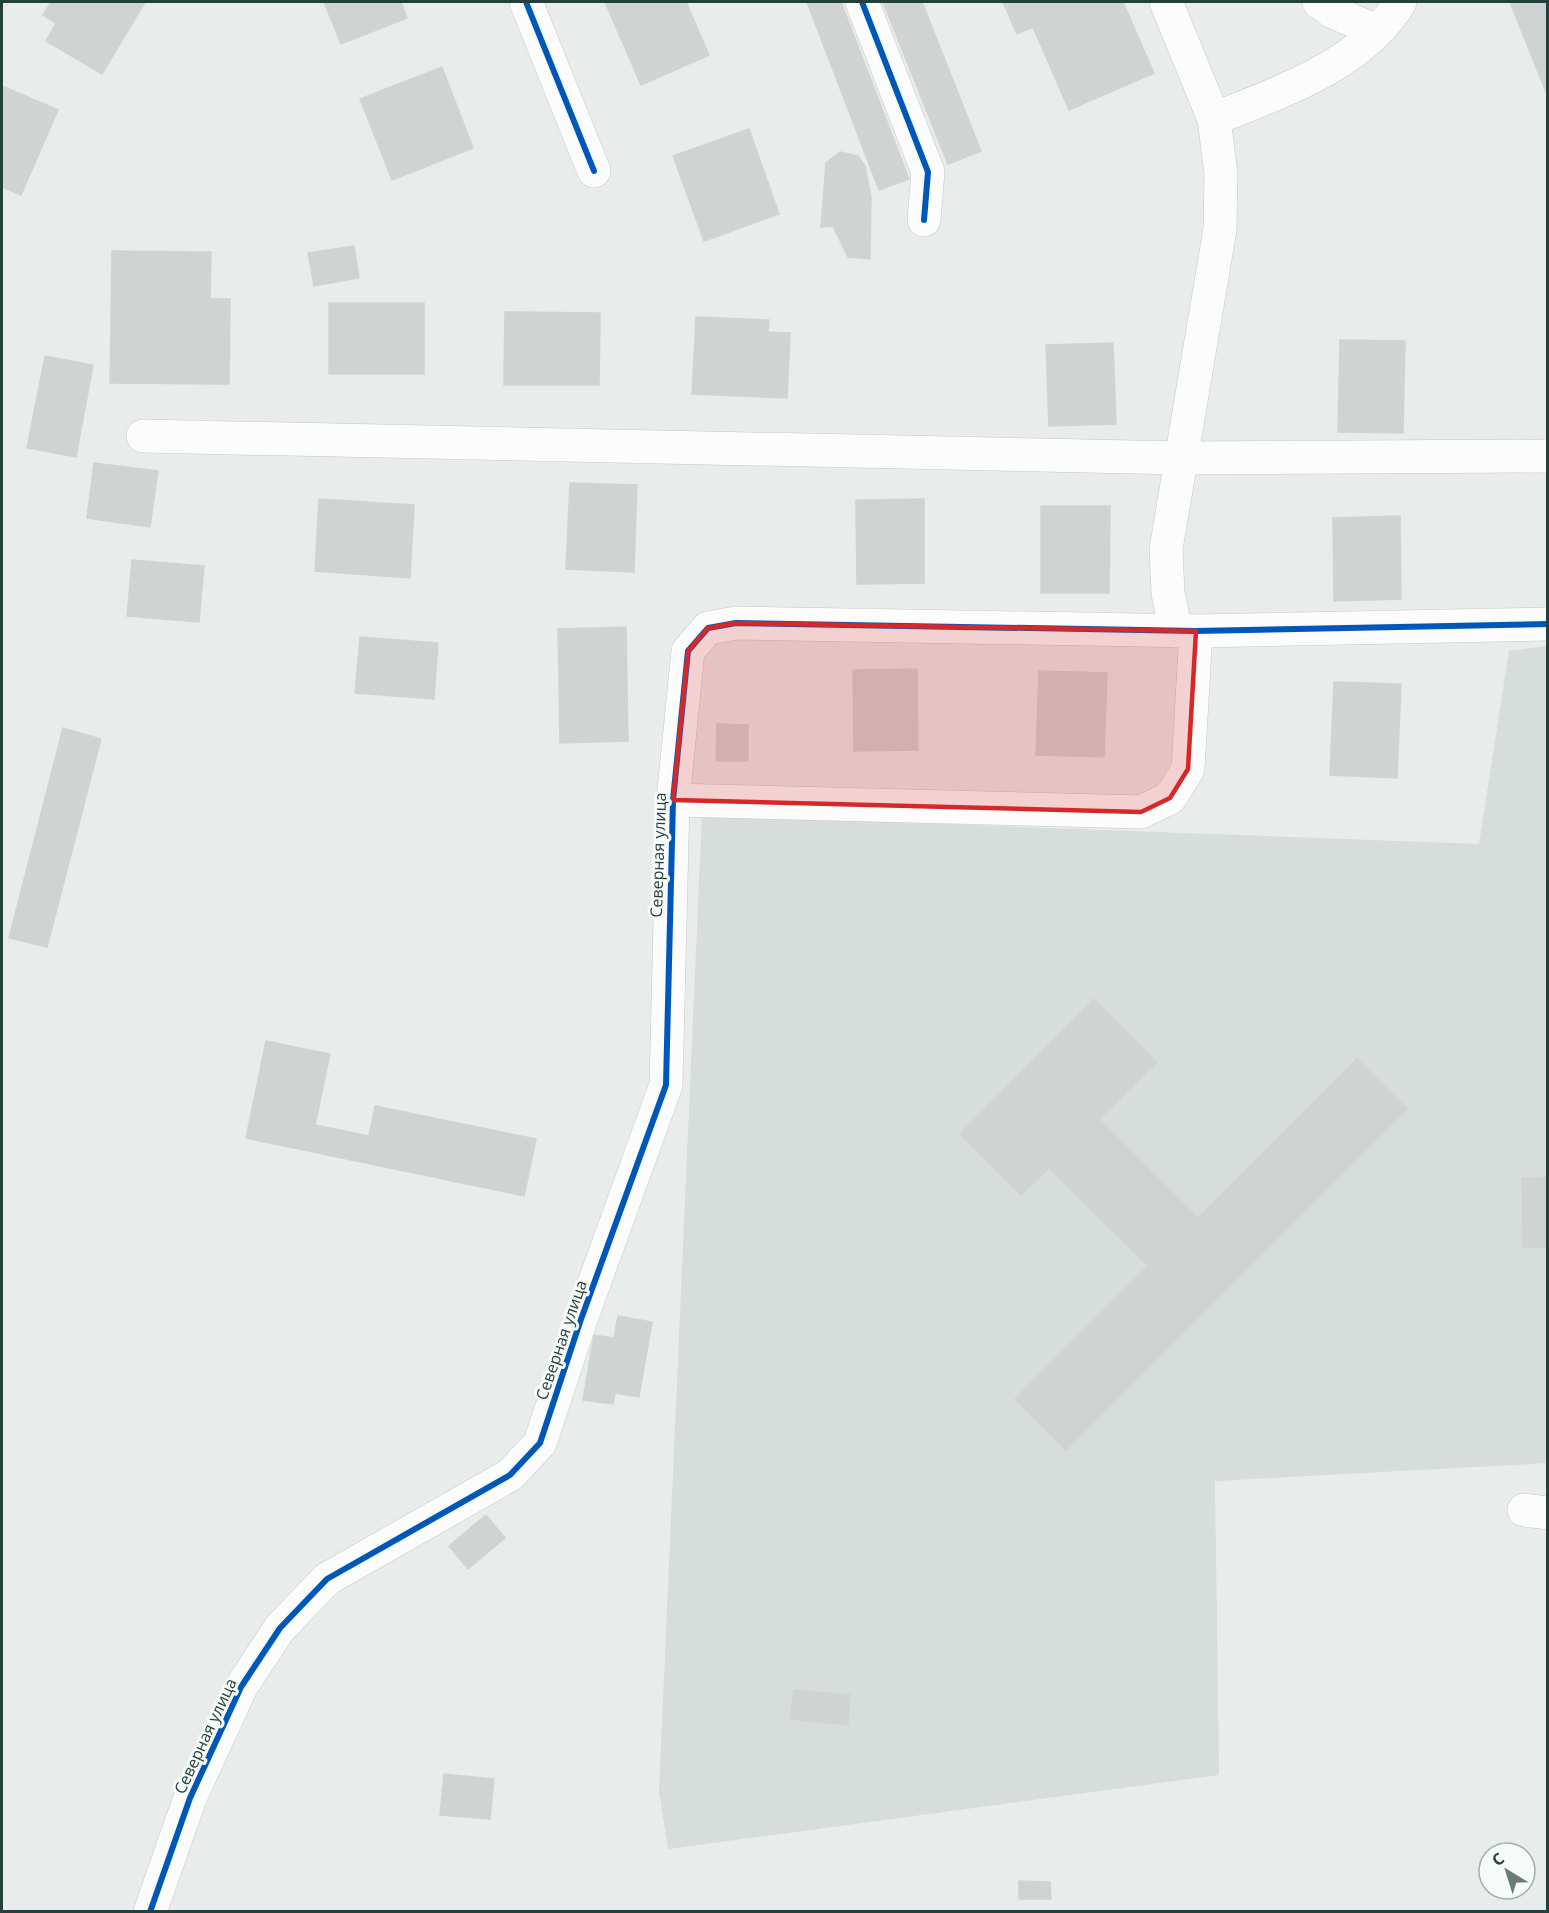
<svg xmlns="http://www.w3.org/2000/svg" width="1549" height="1913" viewBox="0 0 1549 1913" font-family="'Open Sans',sans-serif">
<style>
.built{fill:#d6ddda}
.building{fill:#cfd3d2;stroke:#d0d5d3;stroke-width:1.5}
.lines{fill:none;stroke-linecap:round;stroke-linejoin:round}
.minor-casing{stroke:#c5c9c7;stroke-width:34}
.minor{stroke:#fcfcfc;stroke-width:33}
.cycleway-casing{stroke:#f6faf9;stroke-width:10}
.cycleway{stroke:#0057b8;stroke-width:6}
.marked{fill:#d62828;fill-opacity:0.2;stroke:#d62828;stroke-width:4.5;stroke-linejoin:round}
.labels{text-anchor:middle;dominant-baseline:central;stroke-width:6;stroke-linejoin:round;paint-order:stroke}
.street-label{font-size:16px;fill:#25403b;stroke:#f6faf9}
</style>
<rect width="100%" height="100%" fill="#e8ecea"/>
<polygon class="built" points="1547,646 1547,1463 1215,1481 1219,1775 668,1849 659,1791 702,815 1479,844 1509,651"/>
<g class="building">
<polygon points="51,2 145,2 102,74 46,41 56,23 43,15"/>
<polygon points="324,2 401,2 407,18 341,44"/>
<polygon points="605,2 686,2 709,55 641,85"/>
<polygon points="807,2 841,2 909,179 879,190"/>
<polygon points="883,2 922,2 981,151 948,164"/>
<polygon points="1003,2 1123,2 1154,73 1069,110 1033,27 1017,34"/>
<polygon points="1510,2 1548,2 1548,97"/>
<polygon points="442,67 473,148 392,180 360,99"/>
<polygon points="2,86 58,110 21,195 2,187"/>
<polygon points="749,129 779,214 704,241 673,156"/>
<polygon points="840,152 858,156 865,166 871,197 870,259 848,257 833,226 821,227 826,163"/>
<polygon points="354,246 359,278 314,286 308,253"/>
<polygon points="112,251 211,252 210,299 230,299 229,384 110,383"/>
<rect x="329" y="303" width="95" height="71"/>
<polygon points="505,312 600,313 599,385 504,385"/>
<polygon points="696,317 769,320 768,332 790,333 787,398 692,394"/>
<polygon points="1340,340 1405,341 1403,433 1338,432"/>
<polygon points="1113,343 1116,424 1049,426 1046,345"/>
<polygon points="45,356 93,365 76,457 27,448"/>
<polygon points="94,463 158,471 150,527 87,518"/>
<polygon points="570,483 637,485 634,572 566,569"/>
<polygon points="319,499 414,505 410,578 315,571"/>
<polygon points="924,499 924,583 857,584 856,500"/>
<polygon points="1041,506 1110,506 1109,593 1041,593"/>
<polygon points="1400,516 1401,599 1334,601 1333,518"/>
<polygon points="132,560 204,566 199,622 127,616"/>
<polygon points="626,627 628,741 560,743 558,629"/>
<polygon points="360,637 438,643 434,699 355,693"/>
<polygon points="917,669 918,750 854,751 853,670"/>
<polygon points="1039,671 1107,673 1104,757 1036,755"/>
<polygon points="1334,682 1401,684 1397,778 1330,775"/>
<polygon points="717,724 748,725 748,761 716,761"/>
<polygon points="63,728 101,739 47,947 9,938"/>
<polygon points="1094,999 1157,1062 1099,1119 1198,1218 1357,1059 1407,1109 1066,1450 1015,1399 1148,1266 1049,1168 1021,1195 960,1134"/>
<polygon points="266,1041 330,1054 315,1125 369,1136 375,1106 536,1139 524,1196 246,1138"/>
<polygon points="1548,1177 1548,1247 1523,1247 1522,1178"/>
<polygon points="618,1316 652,1322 639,1397 615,1393 613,1404 583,1400 594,1335 614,1338"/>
<polygon points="486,1515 505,1538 468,1569 449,1546"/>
<polygon points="794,1690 850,1695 848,1725 790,1719"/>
<polygon points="444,1774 494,1779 490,1819 440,1815"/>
<polygon points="1019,1881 1050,1882 1051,1899 1019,1899"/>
</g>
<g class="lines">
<defs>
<g id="minor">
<polyline points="526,2 594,171"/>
<polyline points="862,2 928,172 924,220"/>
<path d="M1166,2L1214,119C1279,92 1363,65 1400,2"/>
<polyline points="1319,2 1333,12 1376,31"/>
<polyline points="143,436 1181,458 1548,456"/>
<polyline points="1176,631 1168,593 1166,549 1220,229 1221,174 1214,119"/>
<polyline points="673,800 1141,812 1170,798 1188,769 1196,631"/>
<polyline points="1524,1510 1548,1513"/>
<polyline points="150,1912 190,1798 241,1687 280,1628 327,1579 510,1475 540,1443 580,1322 666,1085 673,800 688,651 708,628 736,623 1196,631 1548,624"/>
</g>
</defs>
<use href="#minor" class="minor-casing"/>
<use href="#minor" class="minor"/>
<defs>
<g id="cycleway">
<polyline points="526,2 594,171"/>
<polyline points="862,2 928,172 924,220"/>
<polyline points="150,1912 190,1798 241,1687 280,1628 327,1579 510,1475 540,1443 580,1322 666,1085 673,800 688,651 708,628 736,623 1196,631 1548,624"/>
</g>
</defs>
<use href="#cycleway" class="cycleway-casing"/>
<use href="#cycleway" class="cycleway"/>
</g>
<path class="marked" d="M736,623L1196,631L1188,769L1170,798L1141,812L673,800L688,651L708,628Z"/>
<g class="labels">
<g class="street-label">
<text transform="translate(658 855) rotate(-88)">Северная улица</text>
<text transform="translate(561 1340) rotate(-71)">Северная улица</text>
<text transform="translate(205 1736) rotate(-65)">Северная улица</text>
</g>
</g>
<rect width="1549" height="1913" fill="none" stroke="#25403b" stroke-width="6"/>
<g transform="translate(1507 1871) rotate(322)"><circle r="28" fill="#f6faf9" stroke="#a2b0ad" stroke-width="1.5"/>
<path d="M0-4.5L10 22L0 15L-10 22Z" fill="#697c78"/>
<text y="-9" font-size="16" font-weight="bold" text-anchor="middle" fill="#25403b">С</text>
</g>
</svg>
